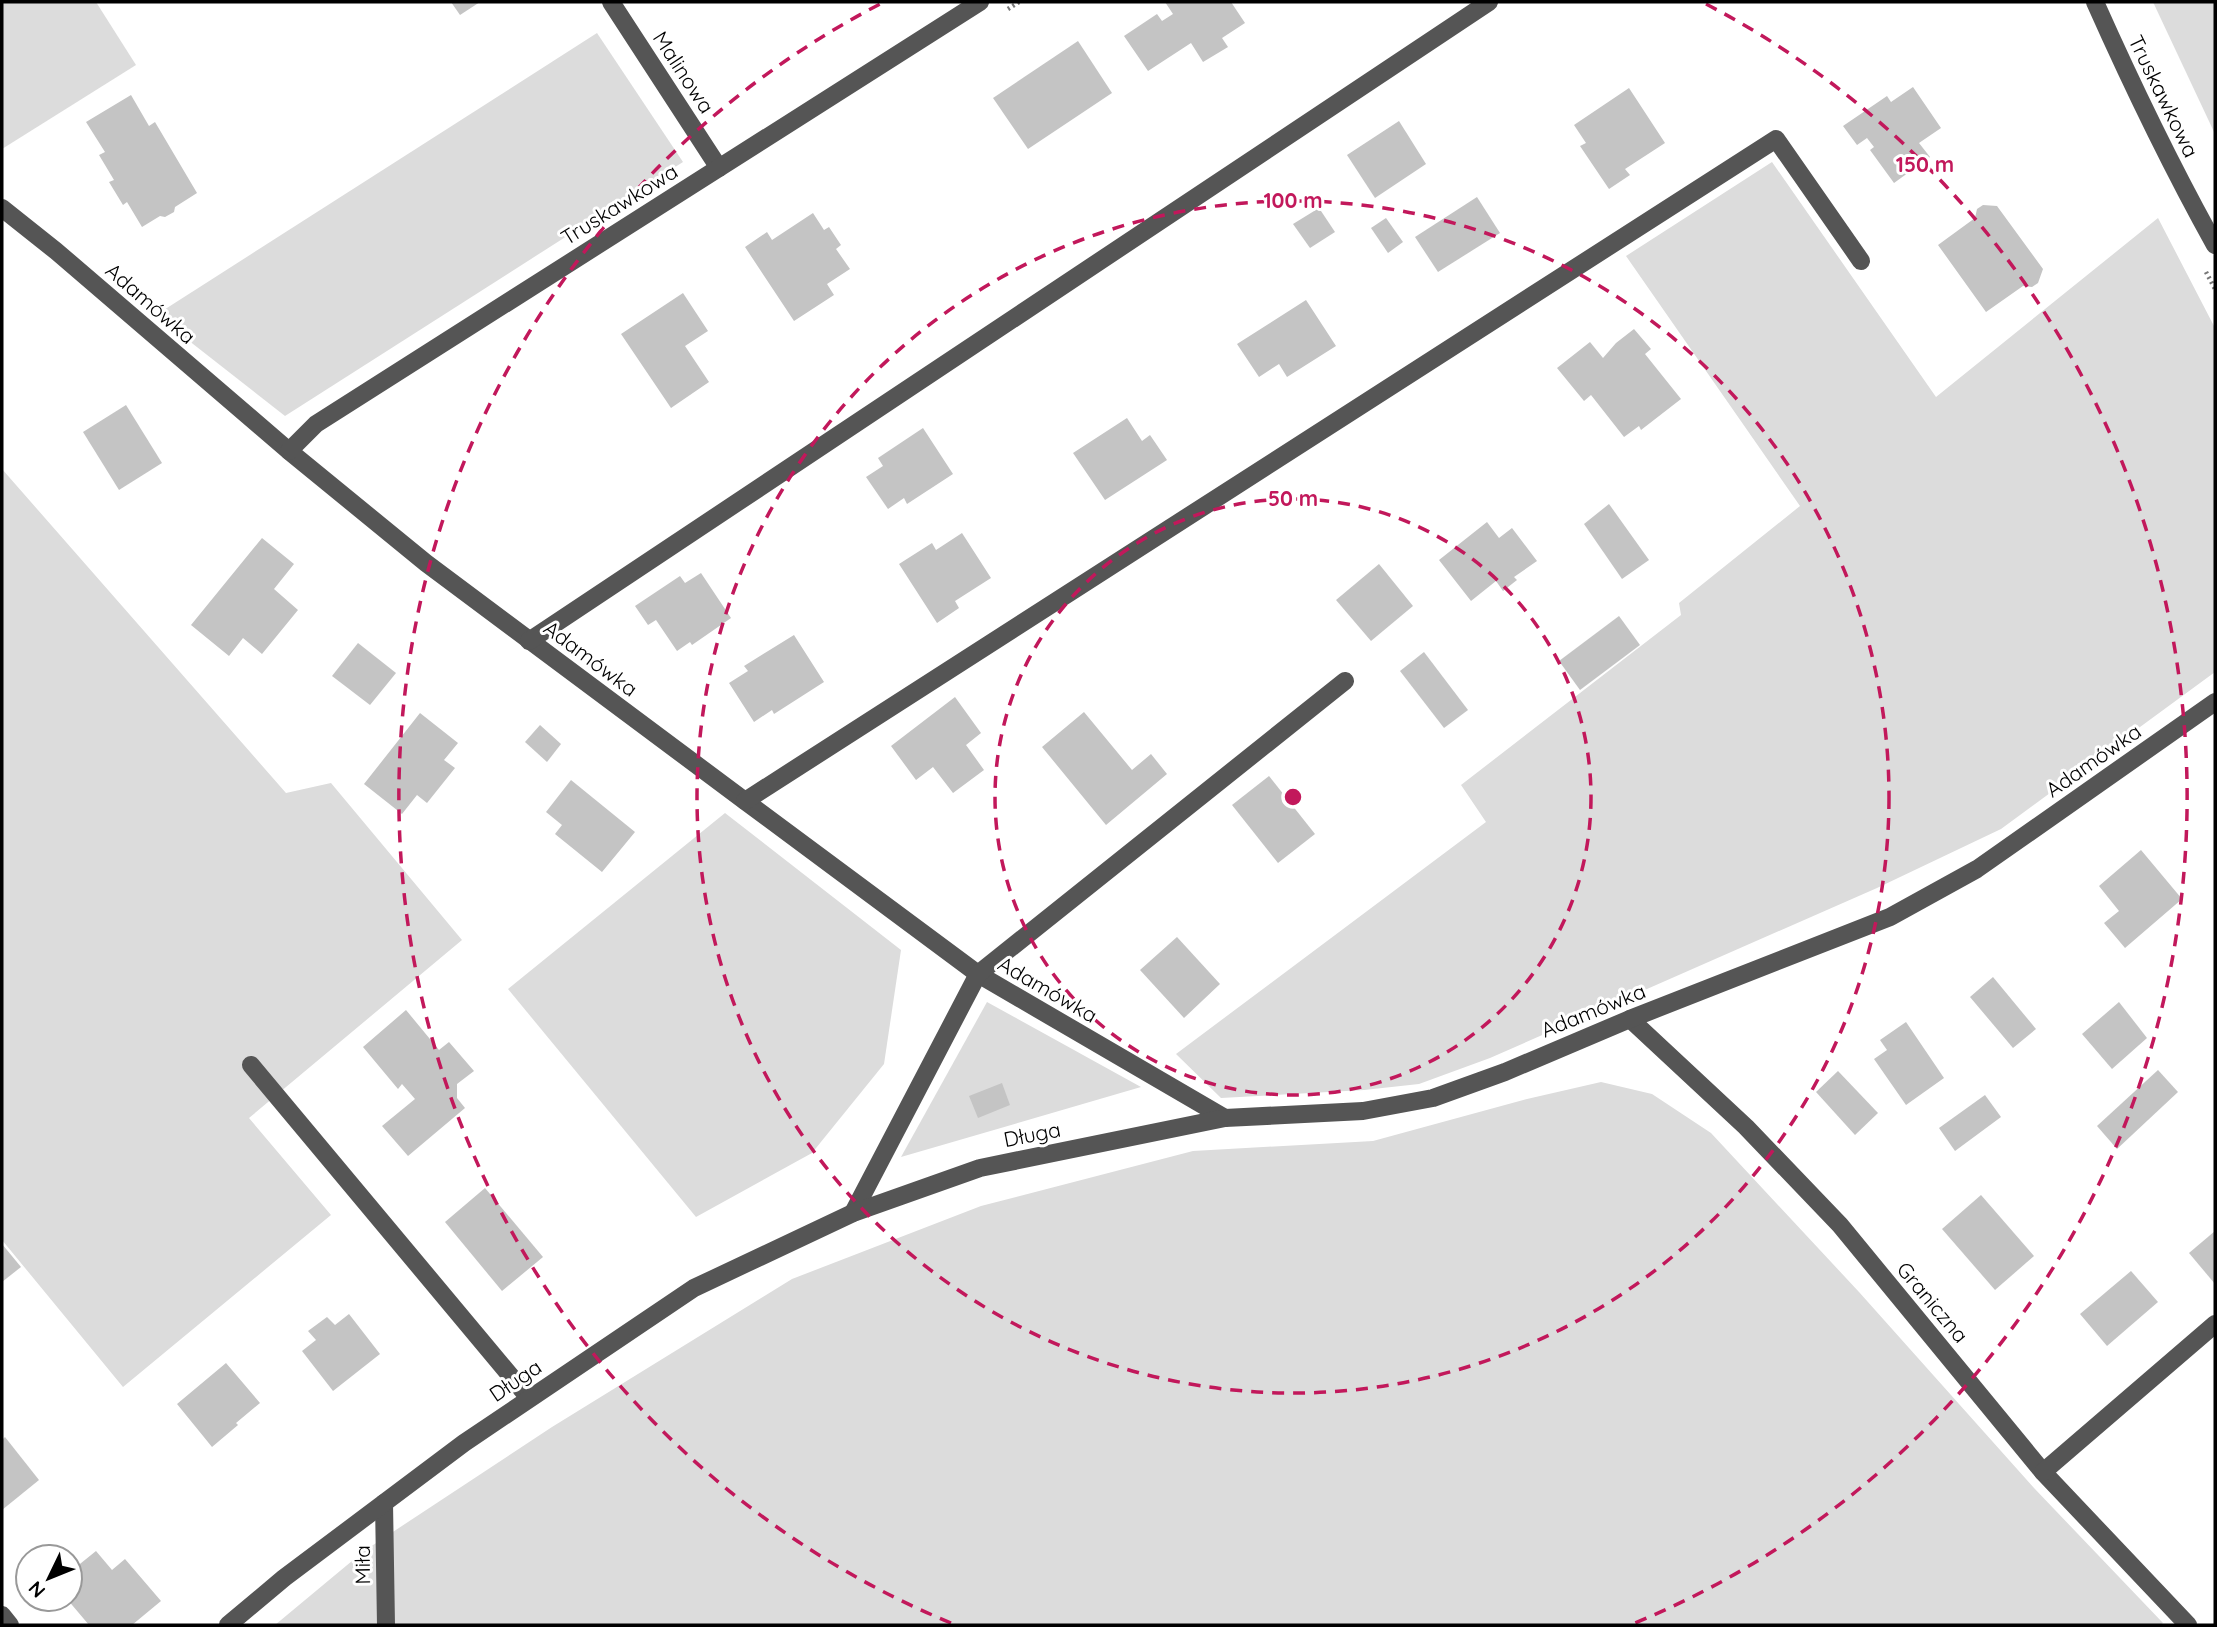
<svg xmlns="http://www.w3.org/2000/svg" width="2217" height="1627" viewBox="0 0 2217 1627" font-family="Quicksand,sans-serif">
<style>
.green{fill:#dcdcdc}
.building{fill:#c4c4c4}
.lines{fill:none;stroke-linecap:round;stroke-linejoin:round}
.path{stroke:#777;stroke-width:4.5;stroke-dasharray:2 3.5;stroke-linecap:butt}
.minor{stroke:#555;stroke-width:18}
.ring{fill:none;stroke:#c2185b;stroke-width:3.5;stroke-dasharray:12 9}
.labels{text-anchor:middle;dominant-baseline:central;stroke-width:6;stroke-linejoin:round;paint-order:stroke}
.street-label{font-size:21px;fill:#000;stroke:#fff}
.centre{fill:#c2185b;stroke:#fff;stroke-width:3.5}
.ring-label{font-size:21px;text-anchor:middle;font-weight:bold;fill:#c2185b;stroke:#fff;stroke-width:6;stroke-linejoin:round;paint-order:stroke}
</style>
<rect width="100%" height="100%" fill="#fff"/>
<g class="green">
<polygon points="2,2 96,2 136,65 2,149"/>
<polygon points="2153,2 2215,2 2215,134"/>
<polygon points="597,33 683,162 285,416 156,315"/>
<polygon points="1772,162 1936,397 2158,218 2215,328 2215,672 2001,829 1877,888 1490,1058 1419,1084 1364,1090 1221,1098 1176,1054 1486,822 1461,785 1681,615 1679,603 1800,506 1626,256"/>
<polygon points="2,469 286,793 331,783 462,940 249,1118 331,1215 123,1387 2,1240"/>
<polygon points="725,813 901,950 884,1064 812,1153 696,1217 508,989"/>
<polygon points="987,1002 1141,1087 901,1157"/>
<polygon points="1601,1082 1652,1094 1711,1133 1859,1292 2034,1488 2163,1623 2160,1625 275,1625 364,1551 552,1427 792,1279 981,1206 1193,1151 1373,1141 1527,1099"/>
</g>
<g class="building">
<polygon points="451,2 480,2 460,15"/>
<polygon points="1165,2 1231,2 1245,23 1222,38 1228,47 1203,62 1191,43 1148,71 1124,36 1157,14 1162,21 1173,14"/>
<polygon points="1078,41 1112,93 1028,149 993,98"/>
<polygon points="1913,87 1941,128 1919,143 1930,157 1894,183 1870,150 1874,147 1867,138 1857,145 1843,126 1887,96 1891,102"/>
<polygon points="1629,88 1665,143 1625,169 1630,175 1609,189 1580,146 1586,143 1574,125"/>
<polygon points="131,95 149,126 155,122 197,193 175,207 174,212 165,217 160,216 142,227 127,202 123,205 109,182 114,180 99,155 105,152 86,122"/>
<polygon points="1399,121 1426,164 1375,198 1347,155"/>
<polygon points="1477,197 1500,233 1438,272 1415,237"/>
<polygon points="1983,205 1997,206 2043,269 2038,283 2032,287 2023,286 1986,312 1938,245 1975,218 1977,209"/>
<polygon points="1319,208 1335,232 1310,248 1293,224"/>
<polygon points="813,213 824,230 829,227 841,245 836,249 850,269 827,284 834,295 794,321 745,247 767,232 772,240"/>
<polygon points="1386,218 1403,242 1388,253 1371,228"/>
<polygon points="683,293 708,331 685,346 709,382 671,408 621,334"/>
<polygon points="1306,300 1336,346 1287,377 1279,364 1259,377 1237,344"/>
<polygon points="1634,329 1651,349 1645,354 1681,399 1641,430 1639,426 1624,437 1591,395 1584,401 1557,368 1590,342 1603,358 1616,343"/>
<polygon points="126,405 162,463 119,490 83,432"/>
<polygon points="1127,418 1142,441 1150,435 1167,460 1105,500 1073,453"/>
<polygon points="923,428 953,474 907,504 904,498 888,509 866,477 883,466 878,458"/>
<polygon points="1609,504 1649,560 1622,579 1584,524"/>
<polygon points="1487,522 1499,538 1512,528 1537,561 1514,577 1517,580 1503,591 1496,581 1471,601 1439,560"/>
<polygon points="962,533 991,578 955,601 959,608 937,623 899,564 932,543 936,550"/>
<polygon points="262,538 294,564 274,589 298,610 262,654 243,638 229,656 191,625"/>
<polygon points="1379,564 1413,606 1371,641 1336,600"/>
<polygon points="701,573 731,618 692,645 690,642 677,651 656,620 648,625 635,606 680,576 685,583"/>
<polygon points="1619,616 1640,645 1580,690 1559,661"/>
<polygon points="794,635 824,682 774,714 772,710 754,722 729,683 748,671 744,666"/>
<polygon points="358,643 396,673 370,705 332,676"/>
<polygon points="1424,652 1468,710 1444,728 1400,671"/>
<polygon points="955,697 981,733 966,745 984,770 953,793 933,767 916,780 891,746"/>
<polygon points="1084,712 1132,770 1151,754 1167,774 1106,825 1042,747"/>
<polygon points="420,713 458,743 444,760 455,768 427,803 417,795 402,814 364,784"/>
<polygon points="540,725 561,744 547,762 525,742"/>
<polygon points="1269,776 1315,834 1278,863 1232,805"/>
<polygon points="571,780 635,832 602,872 555,834 562,825 546,812"/>
<polygon points="2141,850 2182,899 2125,948 2104,923 2119,911 2099,886"/>
<polygon points="1177,937 1220,984 1184,1018 1140,970"/>
<polygon points="1993,977 2036,1029 2013,1048 1970,997"/>
<polygon points="2119,1002 2147,1038 2112,1069 2082,1034"/>
<polygon points="406,1010 439,1050 449,1042 474,1071 457,1084 457,1098 465,1108 408,1156 382,1126 415,1099 402,1084 398,1089 363,1047"/>
<polygon points="1906,1022 1944,1078 1906,1105 1874,1059 1887,1050 1880,1040"/>
<polygon points="2158,1070 2178,1092 2117,1149 2097,1126"/>
<polygon points="1838,1071 1878,1113 1855,1135 1816,1092"/>
<polygon points="1002,1083 1010,1105 978,1118 969,1096"/>
<polygon points="1985,1095 2001,1117 1955,1151 1939,1128"/>
<polygon points="485,1188 543,1257 502,1291 445,1222"/>
<polygon points="1981,1195 2034,1256 1995,1290 1942,1229"/>
<polygon points="2215,1231 2215,1284 2189,1253"/>
<polygon points="2,1244 21,1267 2,1282"/>
<polygon points="2131,1271 2158,1302 2107,1346 2080,1314"/>
<polygon points="349,1314 380,1354 333,1391 302,1351 316,1340 308,1331 327,1317 335,1325"/>
<polygon points="226,1363 260,1403 236,1423 238,1425 212,1447 177,1404"/>
<polygon points="5,1437 39,1480 2,1510 2,1440"/>
<polygon points="96,1551 112,1570 125,1559 161,1601 132,1625 89,1625 67,1599 70,1599 70,1572"/>
</g>
<g class="lines">
<g class="path">
<polyline points="1008,9 1019,2"/>
<polyline points="2206,272 2215,289"/>
</g>
<g class="minor">
<polyline points="611,2 719,168"/>
<path d="M2095,2C2132,85 2171,166 2215,245"/>
<polyline points="2,208 56,251 289,451 426,563 745,801 978,974 1225,1118"/>
<polyline points="289,451 316,424 980,2"/>
<polyline points="529,641 1489,2"/>
<polyline points="745,801 1776,139 1861,261"/>
<polyline points="1630,1019 1746,1127 1840,1225 2043,1472 2188,1625"/>
<polyline points="251,1065 529,1398"/>
<polyline points="853,1213 978,974 1345,681"/>
<polyline points="2043,1472 2215,1324"/>
<polyline points="384,1503 386,1625"/>
<polyline points="2,1615 10,1625"/>
<polyline points="228,1625 284,1578 464,1443 694,1288 853,1213 980,1168 1225,1118 1363,1111 1433,1098 1505,1072 1630,1019 1890,917 1977,869 2215,702"/>
</g>
</g>
<g class="ring">
<circle cx="1293" cy="797" r="298"/>
<circle cx="1293" cy="797" r="596"/>
<path d="M951 1623A894 894 0 0 1 880 4M1706 4A894 894 0 0 1 1635 1623"/>
</g>
<g class="labels">
<g class="street-label">
<text transform="translate(684 72) rotate(57)">Malinowa</text>
<text transform="translate(2164 96) rotate(64)">Truskawkowa</text>
<text transform="translate(619 204) rotate(-32)">Truskawkowa</text>
<text transform="translate(151 303) rotate(41)">Adamówka</text>
<text transform="translate(591 658) rotate(37)">Adamówka</text>
<text transform="translate(2093 760) rotate(-35)">Adamówka</text>
<text transform="translate(1048 989) rotate(30)">Adamówka</text>
<text transform="translate(1593 1010) rotate(-22)">Adamówka</text>
<text transform="translate(1032 1134) rotate(-11)">Długa</text>
<text transform="translate(1933 1302) rotate(50)">Graniczna</text>
<text transform="translate(515 1380) rotate(-34)">Długa</text>
<text transform="translate(362 1565) rotate(-91)">Miła</text>
</g>
</g>
<circle cx="1293" cy="797" r="10" class="centre"/>
<g class="ring-label">
<text x="1925" y="172">150 m</text>
<text x="1293" y="208">100 m</text>
<text x="1293" y="506">50 m</text>
</g>
<rect width="2217" height="1627" fill="none" stroke="#000000" stroke-width="7"/>
<g transform="translate(49 1578) rotate(227)"><circle r="33" fill="#ffffff" stroke="#999999" stroke-width="2"/>
<path d="M0-5L12 26L0 18L-12 26Z" fill="#000000"/>
<text y="-10" font-size="19" font-weight="bold" text-anchor="middle" fill="#000000">N</text>
</g>
</svg>
